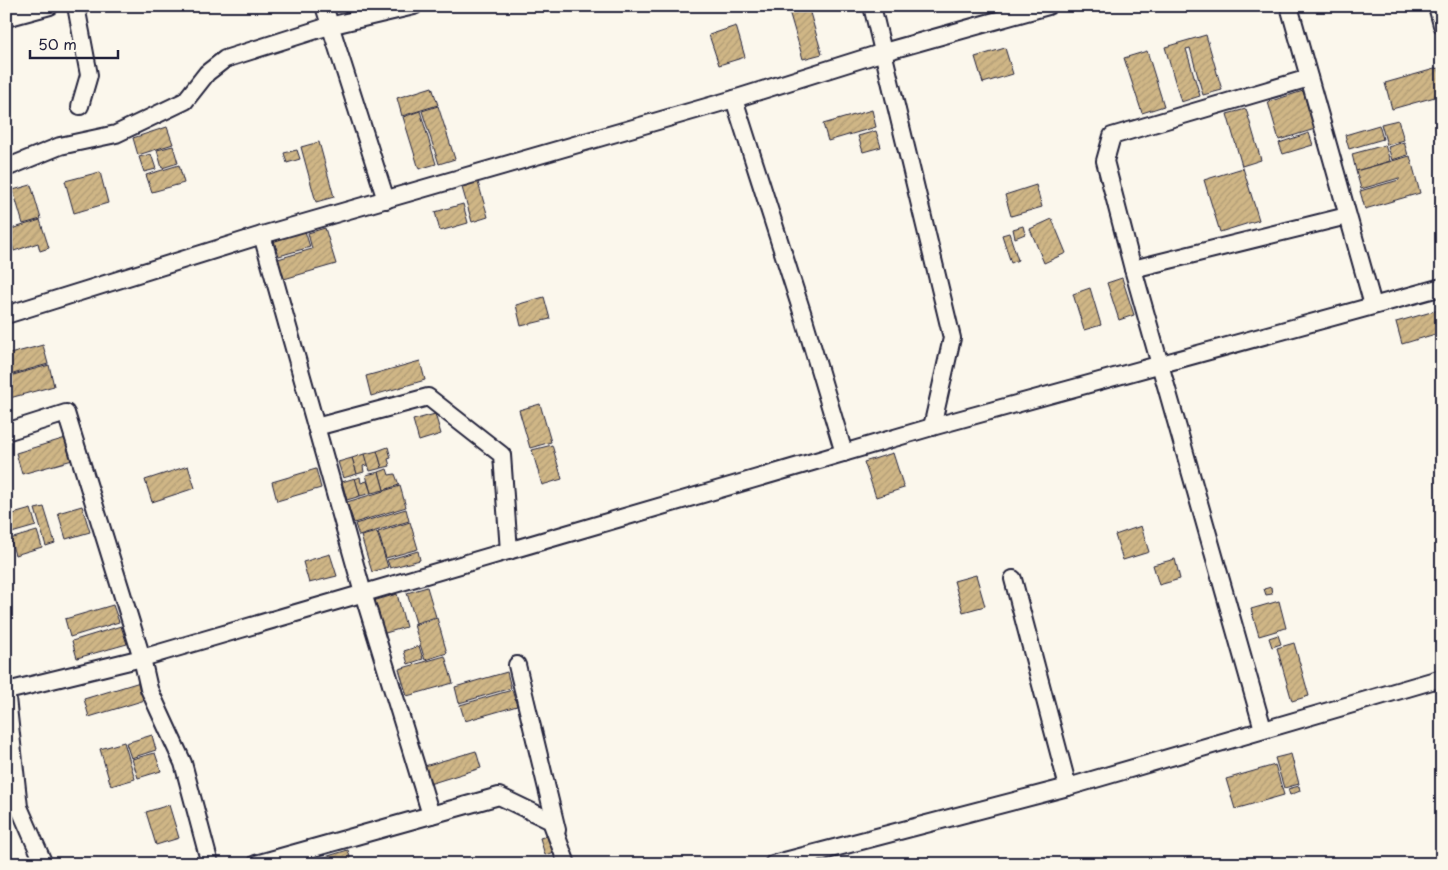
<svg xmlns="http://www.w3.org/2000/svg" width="1448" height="870" viewBox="0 0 1448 870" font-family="'Playpen Sans',sans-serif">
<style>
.building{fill:url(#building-hatch);stroke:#22223b}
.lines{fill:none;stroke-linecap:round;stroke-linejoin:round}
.minor-casing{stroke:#22223b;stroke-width:20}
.minor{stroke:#fbf7ec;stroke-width:16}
</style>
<defs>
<pattern id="building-hatch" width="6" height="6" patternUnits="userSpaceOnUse" patternTransform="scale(1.25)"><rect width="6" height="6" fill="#cfb686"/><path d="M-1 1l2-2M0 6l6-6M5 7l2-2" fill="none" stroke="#b19c75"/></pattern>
</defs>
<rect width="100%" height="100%" fill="#fbf7ec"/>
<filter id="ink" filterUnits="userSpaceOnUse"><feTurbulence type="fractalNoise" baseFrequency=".02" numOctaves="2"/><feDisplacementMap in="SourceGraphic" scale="10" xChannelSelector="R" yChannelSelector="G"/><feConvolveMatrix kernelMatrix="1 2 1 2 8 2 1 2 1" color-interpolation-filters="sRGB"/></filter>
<g filter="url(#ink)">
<g class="building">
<polygon points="808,6 822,54 803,59 789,11"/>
<polygon points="736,26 745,57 719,65 709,35"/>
<polygon points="1206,35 1222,90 1203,95 1190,48 1186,49 1200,96 1181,102 1165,47"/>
<polygon points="1005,48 1013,74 983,83 975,57"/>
<polygon points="1147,51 1164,106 1142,113 1124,58"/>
<polygon points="1438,68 1442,79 1442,95 1392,109 1385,83"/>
<polygon points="432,87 438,105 402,116 397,98"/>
<polygon points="1303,91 1315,129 1279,140 1268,102"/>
<polygon points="438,106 455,159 439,164 422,111"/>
<polygon points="1246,109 1261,160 1242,166 1227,114"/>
<polygon points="872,110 876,127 828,141 823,124"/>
<polygon points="420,111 436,164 419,169 403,117"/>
<polygon points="1398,120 1404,140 1387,145 1381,124"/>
<polygon points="1379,125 1383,139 1349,149 1345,135"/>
<polygon points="167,127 173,144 138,155 133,138"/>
<polygon points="876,131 881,147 863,152 858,136"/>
<polygon points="1309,133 1313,145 1283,154 1279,143"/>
<polygon points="319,142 334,197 316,202 301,147"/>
<polygon points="1404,142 1408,155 1392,160 1388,147"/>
<polygon points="1385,145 1390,161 1356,171 1352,154"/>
<polygon points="173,146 178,163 162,168 157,150"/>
<polygon points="297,150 300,159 287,163 284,153"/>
<polygon points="151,154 156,169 144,172 139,157"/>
<polygon points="1410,156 1420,193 1365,209 1360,191 1399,180 1399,178 1361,189 1356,171"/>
<polygon points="179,165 184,183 152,192 146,175"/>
<polygon points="1243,168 1259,220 1220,232 1204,180"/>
<polygon points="100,172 108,203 74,213 65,181"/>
<polygon points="477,179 488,217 472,222 461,184"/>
<polygon points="31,185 41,219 23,224 13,190"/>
<polygon points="1036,185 1042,207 1011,216 1005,195"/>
<polygon points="463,204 468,223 440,231 435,212"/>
<polygon points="1052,219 1066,253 1044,263 1030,229"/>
<polygon points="40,220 49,248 40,251 38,243 14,251 8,230"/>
<polygon points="1023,226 1025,234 1015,238 1013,229"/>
<polygon points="325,228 336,264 284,279 278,259 312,249 308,233"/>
<polygon points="305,231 310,247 279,256 274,241"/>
<polygon points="1009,233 1018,260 1011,263 1002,235"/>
<polygon points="1122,278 1134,315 1119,320 1107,283"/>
<polygon points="1090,288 1101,325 1084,330 1073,294"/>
<polygon points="544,297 550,319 521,326 516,305"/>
<polygon points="1442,309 1442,332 1402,344 1396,322"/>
<polygon points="43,345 48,364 6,376 6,355"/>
<polygon points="420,361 425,380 371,396 366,376"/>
<polygon points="49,365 54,386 6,399 6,377"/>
<polygon points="540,404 551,442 530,448 519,410"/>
<polygon points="435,414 441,434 419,441 413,420"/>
<polygon points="69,437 76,459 22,474 16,453"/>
<polygon points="552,445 562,479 542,485 532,450"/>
<polygon points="388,447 391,458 388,459 390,466 382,468 377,451"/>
<polygon points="377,451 382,468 370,471 365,454"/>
<polygon points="893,453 904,488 876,497 864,462"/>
<polygon points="364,454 367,465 363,466 364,472 357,474 352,458"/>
<polygon points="352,458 357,474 343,478 338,462"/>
<polygon points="188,466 195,488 152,502 145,480"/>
<polygon points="316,469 321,488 277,501 272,482"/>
<polygon points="387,469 389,475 395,474 399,485 384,490 379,472"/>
<polygon points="379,472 384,490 371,493 366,475"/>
<polygon points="360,477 361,483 367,481 371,493 360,496 355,479"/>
<polygon points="355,478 360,496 347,500 342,482"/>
<polygon points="400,486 406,507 354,523 347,502"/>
<polygon points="82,506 90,532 66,539 58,513"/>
<polygon points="44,507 55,543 46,546 35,509"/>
<polygon points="31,509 36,526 8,534 6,516"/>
<polygon points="406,509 409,521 359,536 355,524"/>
<polygon points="410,522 418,549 386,558 378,532"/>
<polygon points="1141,526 1149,552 1123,560 1115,535"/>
<polygon points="37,531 42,547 15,555 10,539"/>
<polygon points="377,532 388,567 372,572 361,536"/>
<polygon points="418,551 420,560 390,568 387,560"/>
<polygon points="330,554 337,576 309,583 303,562"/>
<polygon points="1175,559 1180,579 1159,585 1153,565"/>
<polygon points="976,575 985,606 963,612 954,581"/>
<polygon points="427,587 436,617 416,623 407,593"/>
<polygon points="1271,587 1272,594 1266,595 1264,589"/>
<polygon points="397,594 406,627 382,634 373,601"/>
<polygon points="1279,601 1286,628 1259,636 1251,609"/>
<polygon points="113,605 119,622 70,637 65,619"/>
<polygon points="437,618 447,653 425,660 414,625"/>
<polygon points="121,626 127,644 77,658 72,641"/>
<polygon points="1278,635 1281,644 1272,647 1269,638"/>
<polygon points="1294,643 1309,696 1292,701 1277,648"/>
<polygon points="419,646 423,659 408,664 404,651"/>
<polygon points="445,656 453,683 407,696 399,669"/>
<polygon points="507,672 511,688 459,703 455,687"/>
<polygon points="140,682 145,700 89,717 84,699"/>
<polygon points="512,690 517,706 465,721 460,705"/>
<polygon points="152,735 156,750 131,758 126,743"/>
<polygon points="124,742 135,779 111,786 100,749"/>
<polygon points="476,751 481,768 426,785 421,767"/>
<polygon points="155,753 161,771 138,778 132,759"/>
<polygon points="1291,754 1299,784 1284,788 1275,758"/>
<polygon points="1275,765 1284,795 1235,809 1226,779"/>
<polygon points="1299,786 1300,791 1290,795 1288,789"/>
<polygon points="169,805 179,838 156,845 146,812"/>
<polygon points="550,835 555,852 545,855 540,838"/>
<polygon points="348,850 352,864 302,864"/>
</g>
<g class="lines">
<defs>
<g id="minor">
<polyline points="76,6 89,75 80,106"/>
<polyline points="324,6 386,200"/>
<polyline points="872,6 952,338 932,427"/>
<polyline points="1289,6 1373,305"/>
<polyline points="1437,6 1442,25"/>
<polyline points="6,18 50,6"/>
<polyline points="734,99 802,312 844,453"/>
<polyline points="6,168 60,146 116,134 185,101 207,73 225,59 329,26 414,6"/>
<polyline points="262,235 363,593 431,815"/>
<polyline points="1133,269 1347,216"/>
<polyline points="6,315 262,235 734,99 884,52 1048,6"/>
<polyline points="316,427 428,397 502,455 509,551"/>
<polyline points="6,432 66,413 142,658 149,689 183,763 210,864"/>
<polyline points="1013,579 1068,787"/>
<polyline points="517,665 557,830"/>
<polyline points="6,689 19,807 44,864"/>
<polyline points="7,691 142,658 932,427 1442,287"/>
<polyline points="1263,729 1133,269 1105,161 1112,136 1309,78"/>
<polyline points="256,864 499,796 551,821 567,864"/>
<polyline points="773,864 1068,787 1442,678"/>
</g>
</defs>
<use href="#minor" class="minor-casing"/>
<use href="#minor" class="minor"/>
</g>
</g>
<rect width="1448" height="870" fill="none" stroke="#fbf7ec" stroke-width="25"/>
<rect x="12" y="12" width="1423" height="845" fill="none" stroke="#22223b" stroke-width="2" filter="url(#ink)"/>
<path d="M30 50v8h88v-8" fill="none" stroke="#22223b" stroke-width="2.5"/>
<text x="38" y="50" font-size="15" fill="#22223b" stroke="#fbf7ec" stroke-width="4" paint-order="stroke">50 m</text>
</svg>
